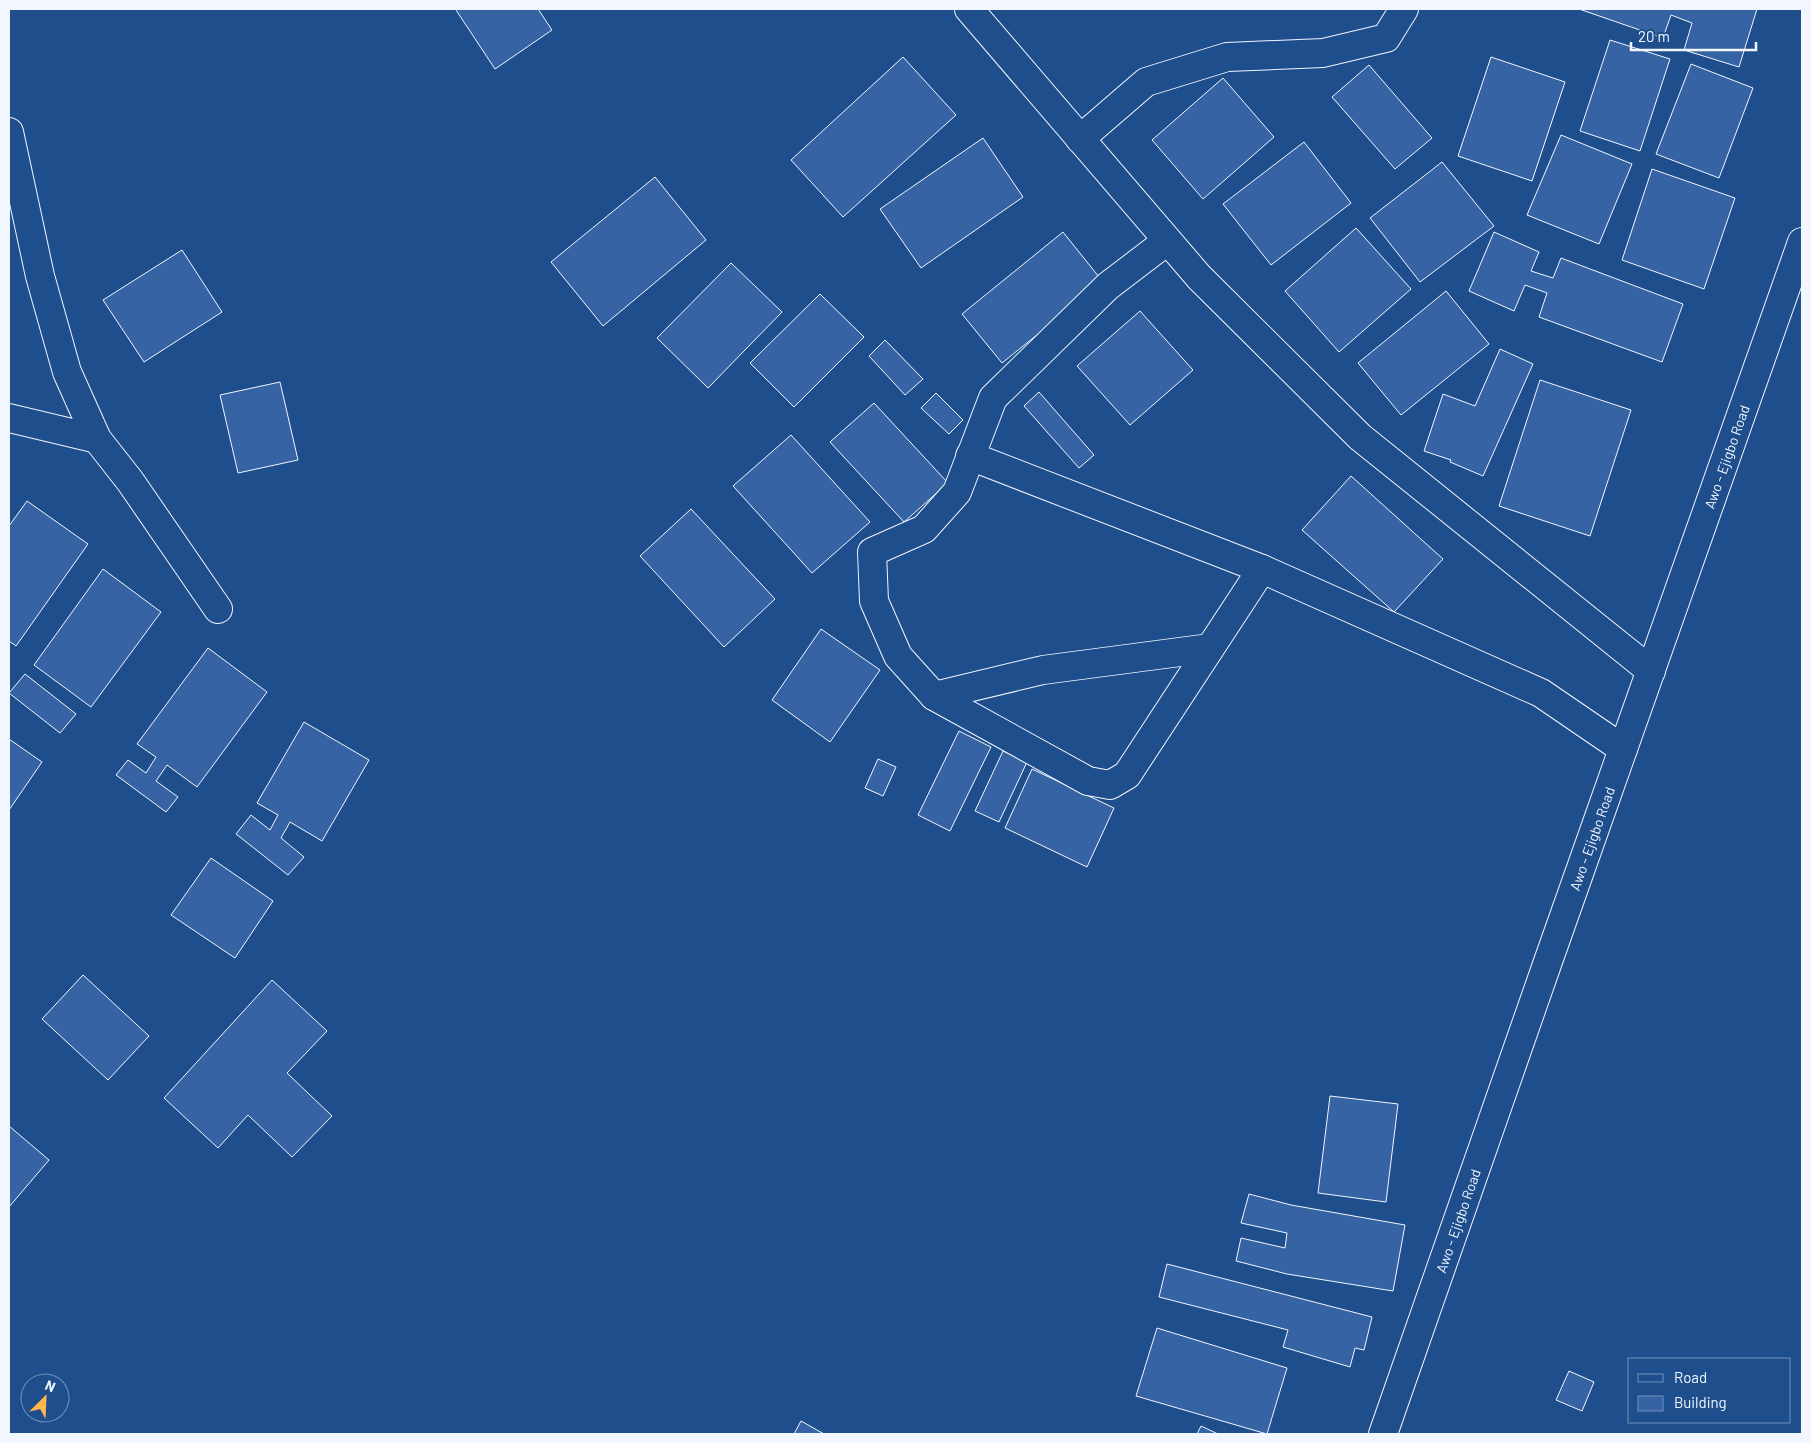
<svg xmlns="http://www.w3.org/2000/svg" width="1811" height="1443" viewBox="0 0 1811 1443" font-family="Barlow,sans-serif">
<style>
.building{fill:#3563a3;stroke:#f2f6ff}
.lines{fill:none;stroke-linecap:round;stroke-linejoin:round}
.minor-casing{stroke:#f2f6ff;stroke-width:30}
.primary-casing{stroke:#f2f6ff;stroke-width:30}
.minor{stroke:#1f4e8c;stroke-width:28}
.primary{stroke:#1f4e8c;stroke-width:28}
.labels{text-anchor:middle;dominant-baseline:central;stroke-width:4;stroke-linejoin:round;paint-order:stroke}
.street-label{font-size:14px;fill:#f2f6ff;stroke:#1f4e8c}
</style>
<rect width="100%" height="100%" fill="#1f4e8c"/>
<g class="building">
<polygon points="458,9 538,9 552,30 495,69 456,10"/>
<polygon points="1579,9 1757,9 1739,67 1684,50 1692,23 1671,15 1663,38"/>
<polygon points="1610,40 1670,59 1640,151 1580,131"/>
<polygon points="903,57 956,115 843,217 791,160"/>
<polygon points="1491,57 1565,82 1532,181 1458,156"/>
<polygon points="1691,64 1753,88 1719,178 1656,154"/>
<polygon points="1369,65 1432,138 1395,169 1332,97"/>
<polygon points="1223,78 1274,137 1203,199 1152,140"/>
<polygon points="1561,135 1632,164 1599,244 1527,215"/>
<polygon points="983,138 1023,197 921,268 880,209"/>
<polygon points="1304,142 1351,203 1271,265 1223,204"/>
<polygon points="1442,162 1494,226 1420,282 1370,218"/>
<polygon points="1652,169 1735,198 1704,289 1622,260"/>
<polygon points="655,177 706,240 603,326 551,262"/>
<polygon points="1356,228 1411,289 1339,352 1285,291"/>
<polygon points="1063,232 1103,282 1002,363 962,314"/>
<polygon points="1494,232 1539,252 1531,271 1553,278 1561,258 1683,304 1662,362 1539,317 1547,293 1525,285 1514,311 1469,291"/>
<polygon points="182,250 222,312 144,362 103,300"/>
<polygon points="731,263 782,312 708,388 657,338"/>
<polygon points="1446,291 1489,344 1401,415 1358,363"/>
<polygon points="820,294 864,337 794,407 750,363"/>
<polygon points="1140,311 1193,370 1130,425 1077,366"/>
<polygon points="885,340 923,379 905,395 869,356"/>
<polygon points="1500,349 1533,364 1483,476 1450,462 1451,460 1424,451 1443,394 1475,406"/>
<polygon points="1540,380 1631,410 1590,536 1499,506"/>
<polygon points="280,382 298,460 238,473 220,395"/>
<polygon points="1039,392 1094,455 1079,468 1024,406"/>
<polygon points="936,393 963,420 949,434 921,408"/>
<polygon points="874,403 948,483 904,522 830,442"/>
<polygon points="791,435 870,522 812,573 733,486"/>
<polygon points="1351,476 1443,559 1394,612 1302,530"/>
<polygon points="27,501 88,544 16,646 9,641 9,526"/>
<polygon points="691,509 775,599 724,647 640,556"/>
<polygon points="103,569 161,612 91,707 34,665"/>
<polygon points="821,629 880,670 830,742 772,700"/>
<polygon points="208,648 267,692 197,787 167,765 156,781 178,797 166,812 116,775 128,760 146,773 156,757 137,744"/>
<polygon points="25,674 76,714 60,733 9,693"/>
<polygon points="304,722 369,760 322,841 290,822 281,838 304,857 288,875 236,834 251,815 270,830 278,815 257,803"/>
<polygon points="959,731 991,747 950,831 918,815"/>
<polygon points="9,739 42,762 9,810"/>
<polygon points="1003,751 1027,762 999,822 975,811"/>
<polygon points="878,759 896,767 883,796 865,788"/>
<polygon points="1032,769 1114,808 1087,867 1005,828"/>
<polygon points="211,858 273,901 235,958 171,915"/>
<polygon points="83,975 149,1036 108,1080 42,1019"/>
<polygon points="272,980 327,1031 287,1073 332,1116 292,1157 248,1115 218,1148 164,1098"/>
<polygon points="1330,1096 1398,1104 1386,1202 1318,1193"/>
<polygon points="9,1126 49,1160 9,1207"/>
<polygon points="1249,1194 1291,1205 1405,1225 1393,1291 1287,1274 1236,1261 1241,1238 1285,1248 1287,1233 1241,1223"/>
<polygon points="1167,1264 1372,1317 1364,1350 1355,1348 1350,1367 1283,1347 1288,1330 1159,1297"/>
<polygon points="1157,1328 1287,1368 1267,1434 1136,1396"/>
<polygon points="1569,1371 1594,1382 1582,1411 1556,1400"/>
<polygon points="801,1421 824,1434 794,1434"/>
<polygon points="1201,1426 1218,1434 1197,1434"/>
</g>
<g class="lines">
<defs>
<g id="minor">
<polyline points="969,9 1199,277 1360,437 1651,671"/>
<polyline points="9,132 40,276 67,372 97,439 130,481 218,609"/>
<polyline points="1080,139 1146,82 1227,57 1323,53 1386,38 1404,9"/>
<polyline points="1167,241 1108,286 993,398 957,492 924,529 872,552 874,601 898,656 934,696 1088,781 1110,785 1127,775 1262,569"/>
<polyline points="9,418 97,439"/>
<polyline points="970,456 1262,569 1541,693 1623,749"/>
<polyline points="934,696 1043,670 1210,648"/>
</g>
<g id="primary">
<path id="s1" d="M1383,1434L1545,970L1802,242"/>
</g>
</defs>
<use href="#minor" class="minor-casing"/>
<use href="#primary" class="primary-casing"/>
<use href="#minor" class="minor"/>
<use href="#primary" class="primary"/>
</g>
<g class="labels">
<g class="street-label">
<text stroke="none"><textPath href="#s1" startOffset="1036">Awo - Ejigbo Road</textPath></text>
<text stroke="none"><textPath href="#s1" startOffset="631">Awo - Ejigbo Road</textPath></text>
<text stroke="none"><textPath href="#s1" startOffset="226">Awo - Ejigbo Road</textPath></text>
</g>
</g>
<rect width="1811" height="1443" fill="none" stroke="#f2f6ff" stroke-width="20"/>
<rect x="1628" y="1358" width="162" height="65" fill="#1f4e8c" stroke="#7391ba"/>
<rect x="1638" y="1374" width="25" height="8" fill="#1f4e8c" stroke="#7391ba"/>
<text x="1674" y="1383" font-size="15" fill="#f2f6ff">Road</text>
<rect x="1638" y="1396" width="25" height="15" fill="#3563a3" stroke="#7391ba"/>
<text x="1674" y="1408" font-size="15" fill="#f2f6ff">Building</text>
<g transform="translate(45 1398) rotate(24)"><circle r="24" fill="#1f4e8c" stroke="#7391ba"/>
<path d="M0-4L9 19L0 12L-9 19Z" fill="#ffb74d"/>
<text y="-8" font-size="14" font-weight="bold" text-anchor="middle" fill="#f2f6ff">N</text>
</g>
<path d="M1631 42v8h125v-8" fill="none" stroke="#f2f6ff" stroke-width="2.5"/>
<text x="1638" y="42" font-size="15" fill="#f2f6ff" stroke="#1f4e8c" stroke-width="4" paint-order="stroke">20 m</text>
</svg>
